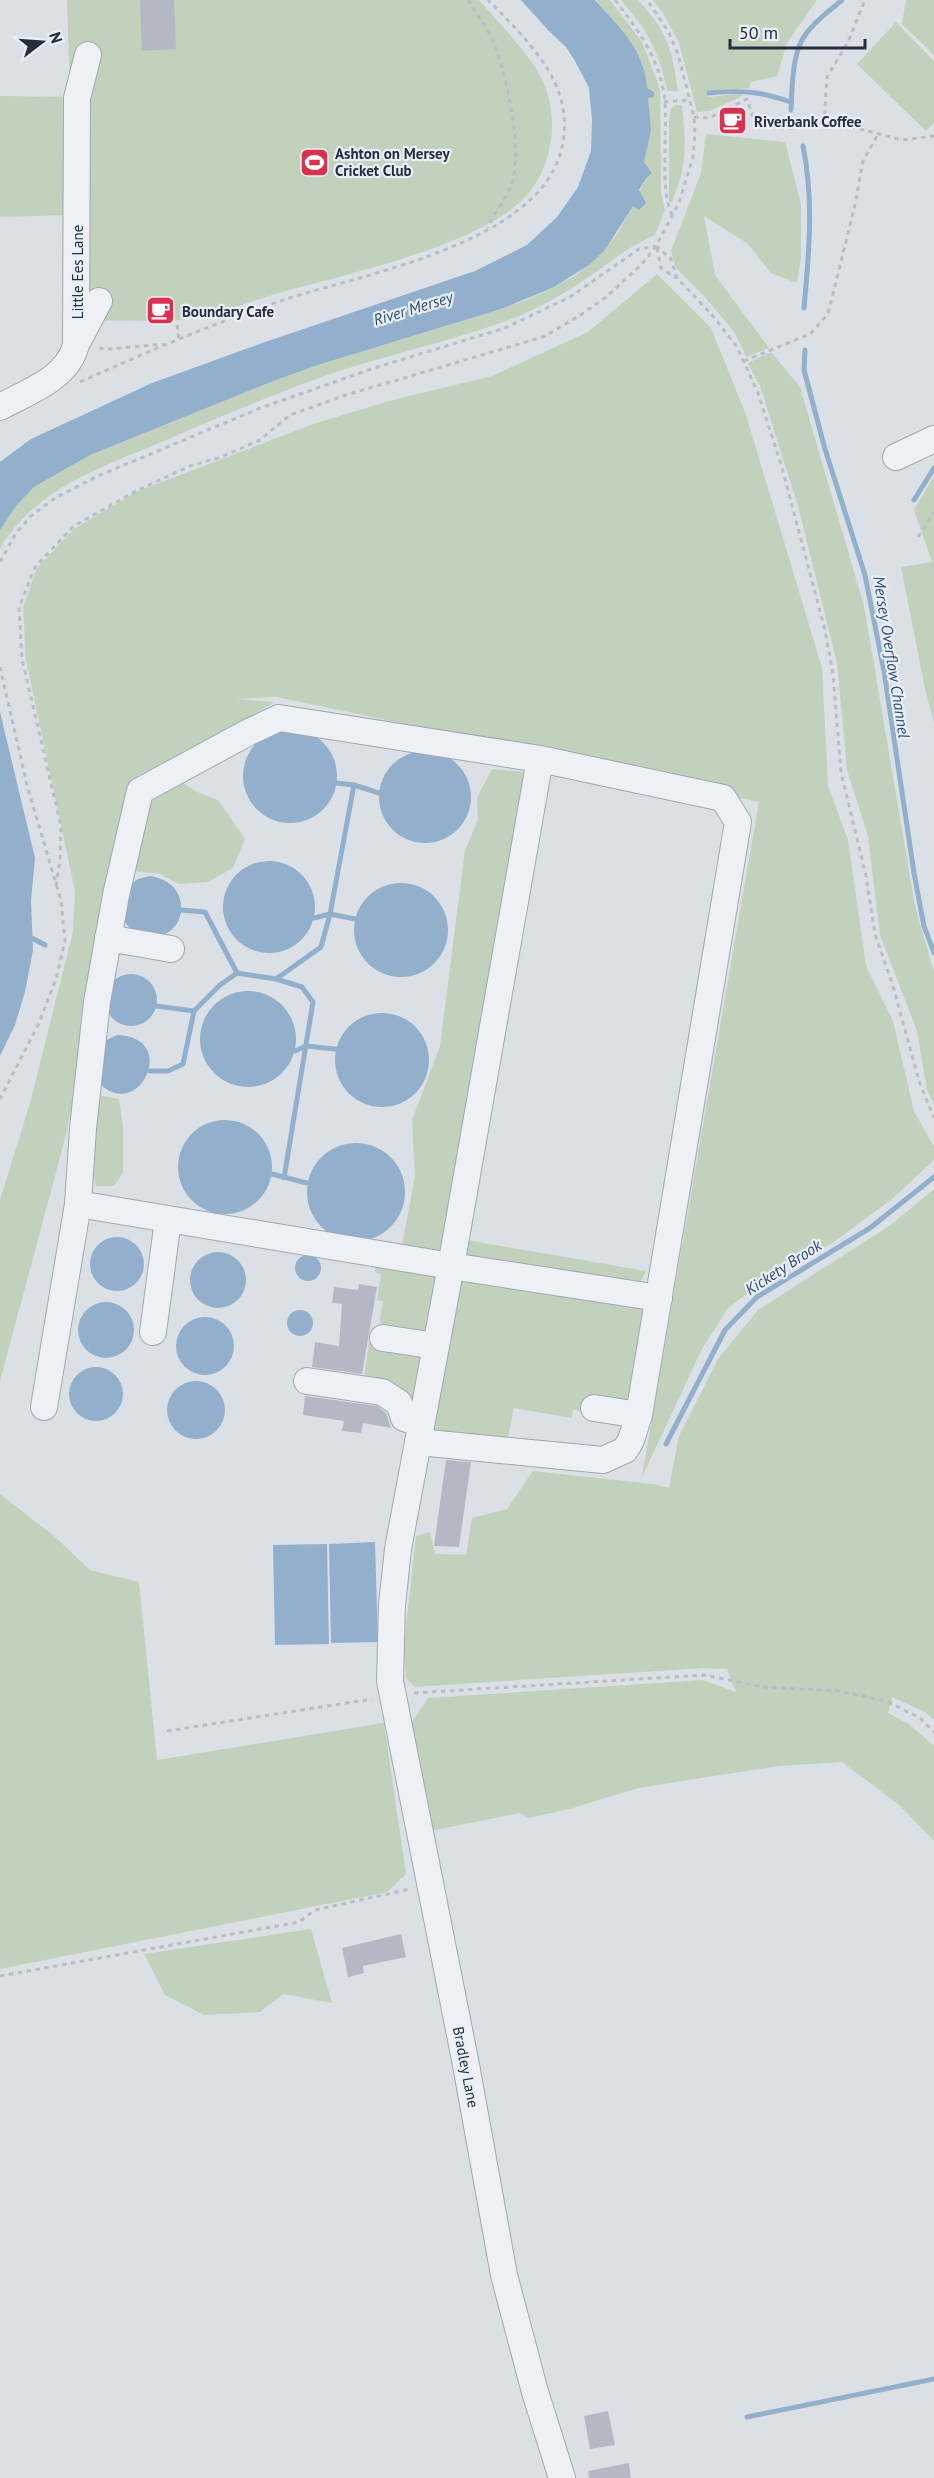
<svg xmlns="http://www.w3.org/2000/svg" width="934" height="2478" viewBox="0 0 934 2478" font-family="'PT Sans',sans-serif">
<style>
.green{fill:#c1d1bb}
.water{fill:#92afcb}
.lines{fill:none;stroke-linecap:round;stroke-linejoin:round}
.stream{stroke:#92afcb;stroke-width:5}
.building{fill:#b2b9c4}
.minor-casing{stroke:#a0a7b1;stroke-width:28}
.path{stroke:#b9bec5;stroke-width:3;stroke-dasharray:4.5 4.5;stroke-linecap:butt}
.minor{stroke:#eef0f5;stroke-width:26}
.labels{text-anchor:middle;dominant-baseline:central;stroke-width:4.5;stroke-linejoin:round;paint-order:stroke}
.poi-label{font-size:15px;font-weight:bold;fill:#242e3e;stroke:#eaeff5;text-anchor:start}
.street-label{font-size:15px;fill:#242e3e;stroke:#eaeff5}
.water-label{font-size:16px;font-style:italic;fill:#2b4e75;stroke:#eaeff5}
</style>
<rect width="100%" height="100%" fill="#dbe0e7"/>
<g class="green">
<path d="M67,0H479C501,26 542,64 549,99C557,132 549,171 526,196C482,245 343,275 279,293C251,301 224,313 196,318C164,323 129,320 96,321L84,312L71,215L0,217V96L70,97Z"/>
<path d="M596,0H610L642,42L660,89L661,192L665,210L655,235C628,247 613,260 590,276C564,294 535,311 506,321C450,341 392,354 336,372C276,393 217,418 159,443C100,468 33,490 0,549V530L16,506L34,487L90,455L276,380L321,364L504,308L529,299L573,277L589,265L605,250L619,231L647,177L652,173L644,162L651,130L643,65L623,32Z"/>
<path d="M621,0H638C668,32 672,49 678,91H667C659,51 648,31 621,0Z"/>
<polygon points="653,0 817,0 787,43 777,76 751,82 749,88 708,92 708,97 744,93 741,97 709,111 697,112 679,43 663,13"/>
<polygon points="906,0 934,0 934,55 902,24"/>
<polygon points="896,22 934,61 934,123 926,131 857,64"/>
<path d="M676,105H682C686,145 688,163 672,202H669V116L671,108Z"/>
<polygon points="706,134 785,142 801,204 801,257 797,283 771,273 747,243 704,216 715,275 769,348 746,357 735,333 704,296 676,268 671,251 701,173"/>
<polygon points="657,274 711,328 746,415 822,668 828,786 848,840 866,966 893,1021 914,1111 934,1147 934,1160 892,1199 831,1244 776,1272 728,1308 702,1349 642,1477 759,802 530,755 520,748 277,697 235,699 274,702 136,789 85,1053 61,1154 0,1381 0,1200 30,1103 73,932 75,891 26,660 23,607 37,568 74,529 138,491 316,423 393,400 492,376 588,332"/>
<polygon points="771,352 800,387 864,606 915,906 934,972 934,1104 927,1090 917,1031 880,935 868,836 847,770 837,663 798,506 760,386 748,363"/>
<polygon points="934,476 934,723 925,689 901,567 932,562 914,510"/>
<polygon points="492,769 524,772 446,1246 432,1255 401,1250 415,1176 412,1120 440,1046 465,850 478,820 477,798"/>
<polygon points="174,776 195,791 218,800 245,839 233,868 208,882 179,884 160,874 125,870 142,794"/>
<polygon points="96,1095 119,1099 123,1126 123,1173 114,1186 96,1186 91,1159"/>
<polygon points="934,1189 934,1720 925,1712 892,1697 888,1713 909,1724 934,1746 934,1841 898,1804 842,1762 778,1766 638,1788 573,1808 529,1818 520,1813 430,1831 412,1722 428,1698 703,1680 736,1692 727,1669 703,1668 415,1687 406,1678 404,1646 416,1536 430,1532 435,1554 466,1555 472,1518 507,1509 533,1471 653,1484 669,1488 679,1436 718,1359 758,1310 889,1226"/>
<polygon points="461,1239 646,1271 641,1281 632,1290 469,1259 462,1248"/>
<polygon points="376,1266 434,1274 438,1285 428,1333 383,1328 380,1320 383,1301 377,1300 381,1274 375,1272"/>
<polygon points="462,1280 638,1303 649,1318 637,1402 584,1411 573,1410 572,1418 514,1408 506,1447 430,1437 454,1292"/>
<polygon points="369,1342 416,1349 423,1354 418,1401 410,1402 364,1378"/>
<polygon points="0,1494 54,1536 90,1570 139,1582 157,1760 384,1723 406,1874 387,1892 0,1969"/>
<polygon points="311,1929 332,2003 283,1994 260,2012 204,2015 165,1995 144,1954"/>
</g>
<g class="water">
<path d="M521,0H595C618,26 645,50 647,88L654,92V97L648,98L651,130L644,162L652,173L647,177L639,190L646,203L639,210L633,206L605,250L589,265L554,287L504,308L321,364L276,380L90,455L34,487L16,506L0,530V462L31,439L152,383L265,342L475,271L527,245L557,217L578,187L591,151L592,120L589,88L575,61L566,47L548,30Z"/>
<polygon points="0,712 35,858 31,901 33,950 25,992 15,1025 0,1056"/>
<circle cx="290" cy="776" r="47"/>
<circle cx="425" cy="797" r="46"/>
<circle cx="269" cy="907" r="46"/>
<path d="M149,876C197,881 188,945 145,935C134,933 129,929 123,919L130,885L138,879Z"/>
<circle cx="401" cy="930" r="47"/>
<circle cx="131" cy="1000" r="26"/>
<circle cx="248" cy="1039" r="48"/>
<circle cx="382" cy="1060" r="47"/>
<path d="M117,1035C183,1037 135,1130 95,1078L101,1043Z"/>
<circle cx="225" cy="1167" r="47"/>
<circle cx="356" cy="1192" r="49"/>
<circle cx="117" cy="1264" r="27"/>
<circle cx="218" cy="1280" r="28"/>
<circle cx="308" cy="1268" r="13"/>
<circle cx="106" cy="1330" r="28"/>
<circle cx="300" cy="1323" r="13"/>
<circle cx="205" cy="1346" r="29"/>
<circle cx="96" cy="1394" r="27"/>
<circle cx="196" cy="1410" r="29"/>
<polygon points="375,1542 378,1642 331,1643 329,1544"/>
<polygon points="327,1544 329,1644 275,1645 273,1545"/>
</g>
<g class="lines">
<g class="stream">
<path d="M709,93C744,90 758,91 791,102"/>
<path d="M791,110C792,90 792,58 802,40C811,24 828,12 842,0"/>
<path d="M803,146C814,199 809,254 804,308"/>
<polyline points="805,350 804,370 825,449 865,575 884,671 914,873 924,926 934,953"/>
<polyline points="914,500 934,468"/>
<polyline points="336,783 354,785 379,793"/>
<polyline points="181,910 205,912 237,973 276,979 321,947 330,914 354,785"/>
<polyline points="314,918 330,914 355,919"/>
<polyline points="28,936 45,945"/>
<polyline points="276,979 302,987 313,1002 284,1178"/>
<polyline points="156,1006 194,1011 220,985 237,973"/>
<polyline points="295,1051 306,1046 335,1049"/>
<polyline points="150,1071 168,1071 183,1064 194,1011"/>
<polyline points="272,1174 307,1183"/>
<polyline points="666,1444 725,1330 757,1297 870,1228 934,1177"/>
<polyline points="747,2417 934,2379"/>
</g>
</g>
<g class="building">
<polygon points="140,0 174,0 176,49 142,51"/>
<polygon points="359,1284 377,1287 362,1374 312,1367 315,1342 339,1346 342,1304 332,1303 334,1287 358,1290"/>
<polygon points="305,1396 377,1406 386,1413 391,1428 363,1423 361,1433 342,1431 344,1421 303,1415"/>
<polygon points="446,1460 471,1462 459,1547 434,1546"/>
<polygon points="401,1934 406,1957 363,1966 364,1973 348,1977 342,1948"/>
<polygon points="608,2411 615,2445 590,2449 584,2416"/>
<polygon points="629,2463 631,2478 589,2478 588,2471"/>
</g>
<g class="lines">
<defs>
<g id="minor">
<polyline points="79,339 99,301"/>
<path d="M0,407C29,391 67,379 76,345L77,98L88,55"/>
<polyline points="896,457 934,439"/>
<polyline points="540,759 451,1266 398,1549 392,1605 390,1681 466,2065 504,2275 535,2392 562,2478"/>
<polyline points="108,938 171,949"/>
<polyline points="78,1204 451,1266 659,1298"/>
<polyline points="153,1332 168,1220"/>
<polyline points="383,1338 436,1346"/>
<polyline points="307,1381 382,1392 399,1403 404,1418 421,1423"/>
<polyline points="44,1407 78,1204 83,1128 97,1002 116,895 140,791 249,732 279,718 540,759 723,798 738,822 639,1415 631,1440 625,1450 603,1460 418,1442"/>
<polyline points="594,1408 639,1415"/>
</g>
</defs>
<use href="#minor" class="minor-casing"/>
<g class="path">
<path d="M468,0C476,13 486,26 492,39C506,72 522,145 513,179C508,198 495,210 488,228"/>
<path d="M615,0C636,27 656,54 663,88C667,106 665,129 665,148C665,172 663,193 672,215"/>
<polyline points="664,102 688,100"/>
<polyline points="694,117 709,118 747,99 755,123 788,129 808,124 830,124 852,127 902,140 934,136"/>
<polyline points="824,124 827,77 848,42 865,0"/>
<polyline points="656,246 671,259 677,278 713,316 737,347 758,393 781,464 825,630 833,674 841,772 866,876 875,934 893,986 919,1081 934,1118"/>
<polyline points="657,248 661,268 676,278"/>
<polyline points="177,325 179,339"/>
<polyline points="99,348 110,349 164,344"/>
<polyline points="744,361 810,334 828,314 855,205 863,161 878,134"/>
<path d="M80,382C147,352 214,323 283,300C363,274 542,243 562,147C568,121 563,96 550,73C534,46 510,22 488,0"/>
<polyline points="918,537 934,512"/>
<polyline points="0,562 16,533 31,516 55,498 98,476 258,409 374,368 505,328 570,297 639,249 655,246"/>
<polyline points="0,667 27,785 61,901 65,941 56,979 39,1023 0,1099"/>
<polyline points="56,886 60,859 61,826 22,659 19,607 35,567 74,526 136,491 190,466 221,457 260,440 290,415 346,395 543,337 579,316 605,298 642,264 656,246 679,203 693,157 695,134 694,117 678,54 668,31 647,0"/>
<polyline points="414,1693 704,1675 763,1687 839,1691 886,1701 920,1718 934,1732"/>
<polyline points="167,1731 372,1699"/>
<polyline points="0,1976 299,1922 315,1910 410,1889"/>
</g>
<use href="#minor" class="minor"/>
</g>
<defs>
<symbol id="cafe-square" viewBox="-11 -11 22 22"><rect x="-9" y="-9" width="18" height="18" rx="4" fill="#d93250" stroke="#eaeff5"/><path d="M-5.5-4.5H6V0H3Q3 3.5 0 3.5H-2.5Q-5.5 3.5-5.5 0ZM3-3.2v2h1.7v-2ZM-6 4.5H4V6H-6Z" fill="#fff"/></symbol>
<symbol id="stadium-square" viewBox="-11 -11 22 22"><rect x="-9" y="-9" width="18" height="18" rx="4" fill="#d93250" stroke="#eaeff5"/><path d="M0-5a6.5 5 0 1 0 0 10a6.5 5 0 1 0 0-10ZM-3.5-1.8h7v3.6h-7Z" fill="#fff"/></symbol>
</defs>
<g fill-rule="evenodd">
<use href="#cafe-square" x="716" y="104" width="33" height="33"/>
<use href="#stadium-square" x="298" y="146" width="33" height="33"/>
<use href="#cafe-square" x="144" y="294" width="33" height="33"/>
</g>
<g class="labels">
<g class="poi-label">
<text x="754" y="121">Riverbank Coffee</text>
<text x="335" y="153">Ashton on Mersey<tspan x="335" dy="17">Cricket Club</tspan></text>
<text x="182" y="311">Boundary Cafe</text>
</g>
<g class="street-label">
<text transform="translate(77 272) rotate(-90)">Little Ees Lane</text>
<text transform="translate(466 2067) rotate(79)">Bradley Lane</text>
</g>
<g class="water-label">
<text transform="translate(413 308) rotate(-17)">River Mersey</text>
<text transform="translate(892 657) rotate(81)">Mersey Overflow Channel</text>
<text transform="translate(783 1267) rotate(-33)">Kickety Brook</text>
</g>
</g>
<g transform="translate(42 42) rotate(73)" stroke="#eaeff5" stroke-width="4.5" paint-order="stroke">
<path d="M0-4.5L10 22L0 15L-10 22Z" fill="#242e3e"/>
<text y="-9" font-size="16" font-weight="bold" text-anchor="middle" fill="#242e3e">N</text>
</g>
<path d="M730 39v9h135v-9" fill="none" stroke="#242e3e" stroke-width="3"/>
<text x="739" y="39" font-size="18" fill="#242e3e" stroke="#eaeff5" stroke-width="4.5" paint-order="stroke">50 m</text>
</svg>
